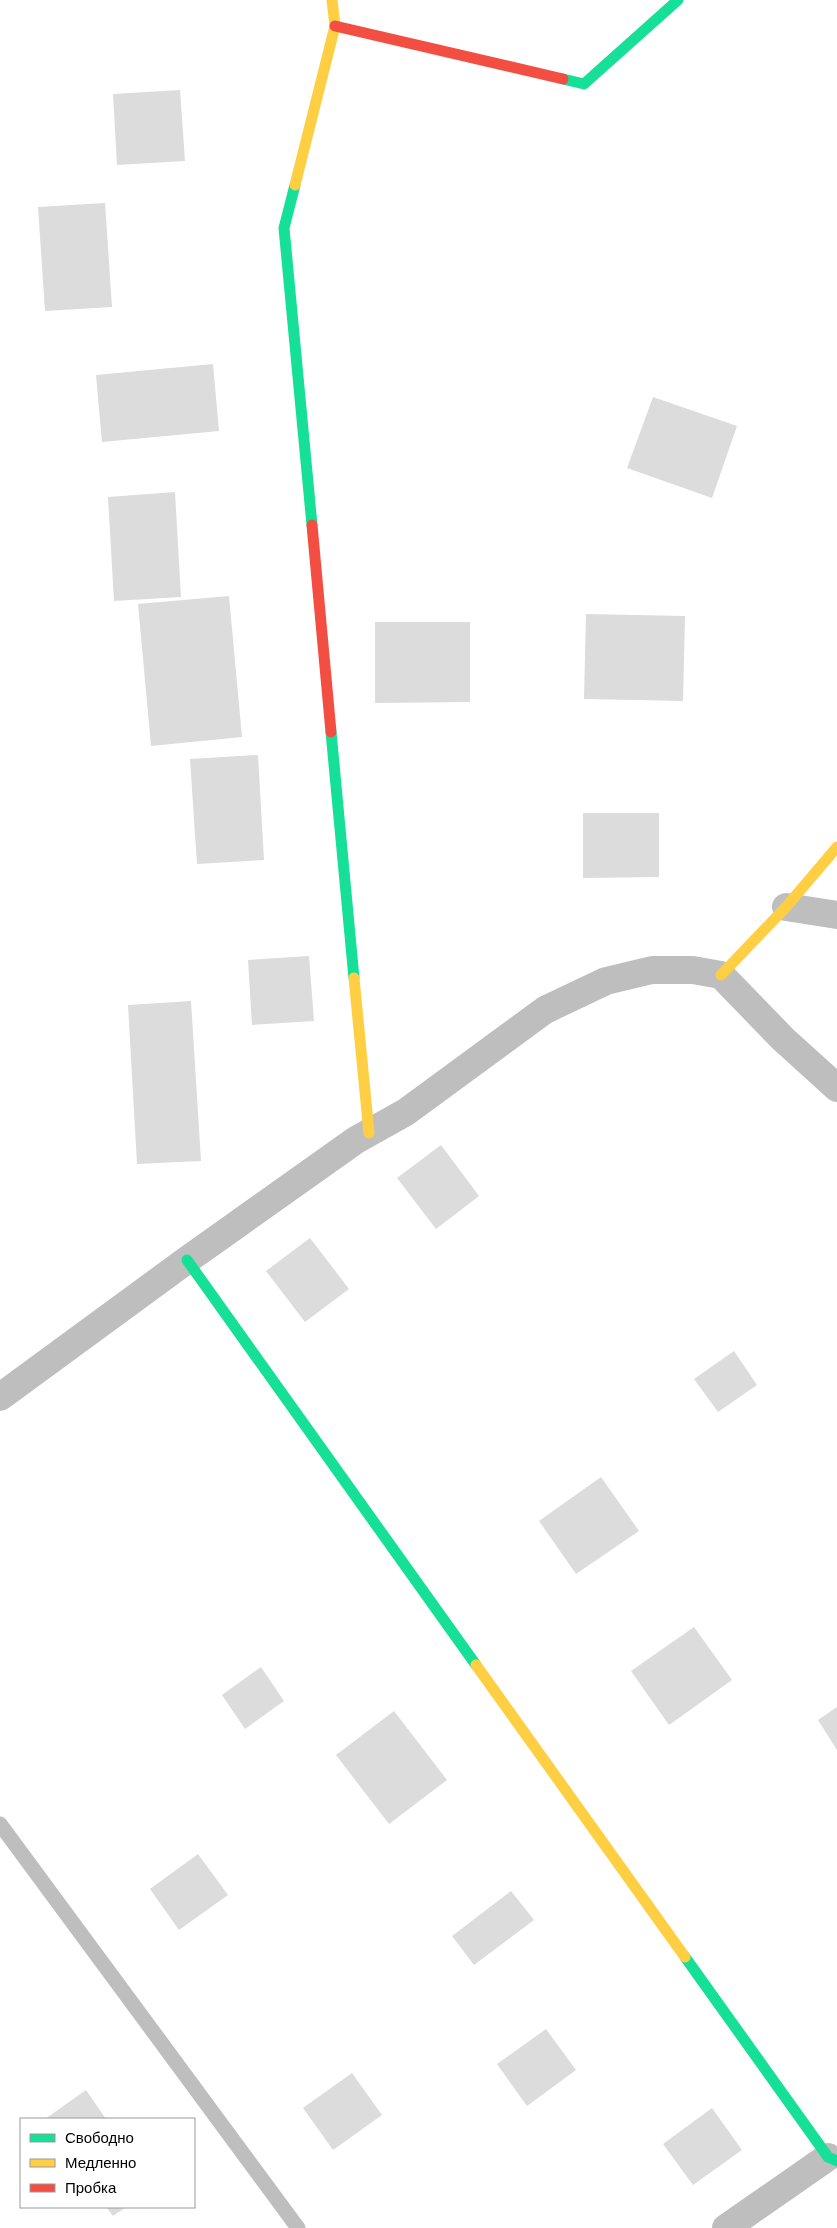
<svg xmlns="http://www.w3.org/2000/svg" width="837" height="2228" viewBox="0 0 837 2228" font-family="'DM Sans',sans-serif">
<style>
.building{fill:#dcdcdc}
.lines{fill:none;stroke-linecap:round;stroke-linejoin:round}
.lane{stroke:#bebebe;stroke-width:15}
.street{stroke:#bebebe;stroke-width:28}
.fast{stroke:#16e098;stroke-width:11}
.slow{stroke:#ffcf43;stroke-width:11}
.jam{stroke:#f24e42;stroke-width:11}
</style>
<rect width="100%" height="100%" fill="#fff"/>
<g class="building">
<polygon points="180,90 185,161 117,165 113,94"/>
<polygon points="105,203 112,307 45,311 38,207"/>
<polygon points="213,364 219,431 102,442 96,375"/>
<polygon points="653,397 737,426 712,498 627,468"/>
<polygon points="175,492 181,597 114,601 108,497"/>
<polygon points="229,596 242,737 151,746 138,604"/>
<polygon points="586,614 685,616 683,701 584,699"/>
<polygon points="375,622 470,622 470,702 375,703"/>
<polygon points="258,755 264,860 197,864 190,759"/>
<polygon points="583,813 659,813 659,877 583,878"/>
<polygon points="309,956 314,1021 252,1025 248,960"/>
<polygon points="191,1001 201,1161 137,1164 128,1005"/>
<polygon points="441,1145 479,1196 436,1229 397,1178"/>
<polygon points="310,1238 349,1289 305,1322 266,1271"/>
<polygon points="734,1351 757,1385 718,1412 694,1379"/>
<polygon points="601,1477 639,1531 576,1574 539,1521"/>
<polygon points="694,1627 732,1680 669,1725 631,1671"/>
<polygon points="261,1667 284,1701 245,1729 222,1695"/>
<polygon points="837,1707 837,1750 818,1720"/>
<polygon points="394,1711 447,1780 389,1824 336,1755"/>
<polygon points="198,1854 228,1895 179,1930 150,1889"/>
<polygon points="511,1891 534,1920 474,1965 452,1936"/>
<polygon points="546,2029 576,2070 527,2106 497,2064"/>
<polygon points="352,2073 382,2115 333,2150 303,2108"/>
<polygon points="86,2090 106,2119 45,2119"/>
<polygon points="712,2108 742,2150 693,2185 663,2144"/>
<polygon points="106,2207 126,2207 113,2216"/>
</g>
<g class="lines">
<polyline class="lane" points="0,1824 298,2228"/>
<g class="street">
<polyline points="786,907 837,915"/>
<polyline points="0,1397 187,1260 356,1140 406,1112 545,1010 606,981 652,970 693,970 721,975 783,1039 837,1088"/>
<polyline points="726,2228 828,2157"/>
</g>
<g class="fast">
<polyline points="563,79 584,84 678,0"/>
<polyline points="295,185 284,228 312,525"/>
<polyline points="331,732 354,978"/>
<polyline points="187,1260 476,1665"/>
<polyline points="685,1957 828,2157 837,2161"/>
</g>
<g class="slow">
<polyline points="295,185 335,26 332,0"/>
<polyline points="721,975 786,907 837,847"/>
<polyline points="354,978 369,1133"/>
<polyline points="476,1665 685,1957"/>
</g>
<g class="jam">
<polyline points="335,26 563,79"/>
<polyline points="312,525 331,732"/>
</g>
</g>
<rect x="20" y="2118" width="175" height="90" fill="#ffffff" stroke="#999999"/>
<rect x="30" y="2134" width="25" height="8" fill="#16e098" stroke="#999999"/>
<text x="65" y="2143" font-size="15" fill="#000000">Свободно</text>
<rect x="30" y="2159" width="25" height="8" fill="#ffcf43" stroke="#999999"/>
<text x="65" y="2168" font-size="15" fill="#000000">Медленно</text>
<rect x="30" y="2184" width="25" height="8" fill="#f24e42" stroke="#999999"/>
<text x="65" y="2193" font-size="15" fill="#000000">Пробка</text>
</svg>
